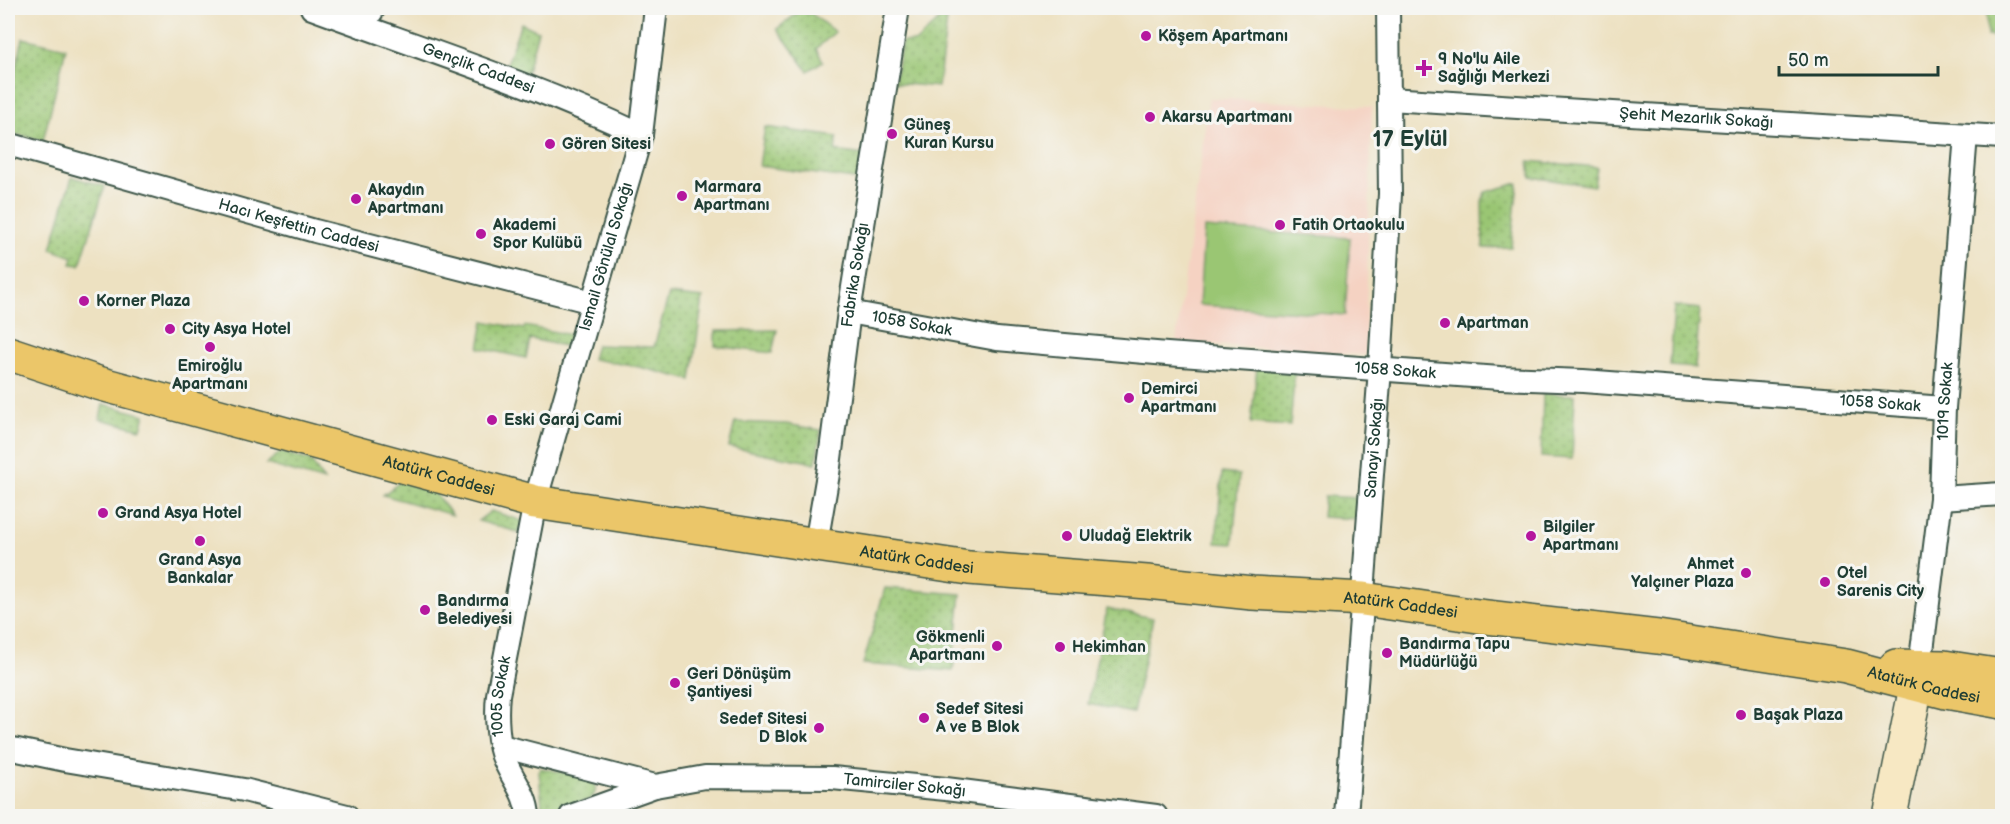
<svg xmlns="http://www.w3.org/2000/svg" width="2010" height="824" viewBox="0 0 2010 824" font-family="'Balsamiq Sans',sans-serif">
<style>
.built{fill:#f5d2c2}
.grass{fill:url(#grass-dots);stroke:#5c8254;stroke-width:1.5}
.park{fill:#9ac673;stroke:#5c8254;stroke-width:1.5}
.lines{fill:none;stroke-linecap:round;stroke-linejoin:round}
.street-casing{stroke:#3e5649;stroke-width:26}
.secondary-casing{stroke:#3e5649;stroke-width:36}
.primary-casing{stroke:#3e5649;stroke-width:36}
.street{stroke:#fff;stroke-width:22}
.secondary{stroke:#f7e8c3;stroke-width:33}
.primary{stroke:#ebc669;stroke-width:33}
.poi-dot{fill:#b5179e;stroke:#f6f6f2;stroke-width:2}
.labels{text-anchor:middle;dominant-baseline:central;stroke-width:6;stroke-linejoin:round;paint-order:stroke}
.poi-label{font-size:16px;font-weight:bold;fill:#1f3d34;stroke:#f6f6f2;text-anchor:start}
.street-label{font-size:16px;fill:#1f3d34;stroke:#f6f6f2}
.district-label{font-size:22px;font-weight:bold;fill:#1f3d34;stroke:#f6f6f2}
</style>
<defs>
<pattern id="grass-dots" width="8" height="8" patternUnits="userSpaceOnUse" patternTransform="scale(1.5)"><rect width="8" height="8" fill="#9ac673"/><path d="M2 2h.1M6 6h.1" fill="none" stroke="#7da25f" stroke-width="1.8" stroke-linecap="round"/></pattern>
</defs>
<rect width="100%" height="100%" fill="#f6f6f2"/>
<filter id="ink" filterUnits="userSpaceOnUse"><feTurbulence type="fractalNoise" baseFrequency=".0167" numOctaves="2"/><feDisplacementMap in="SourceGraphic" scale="12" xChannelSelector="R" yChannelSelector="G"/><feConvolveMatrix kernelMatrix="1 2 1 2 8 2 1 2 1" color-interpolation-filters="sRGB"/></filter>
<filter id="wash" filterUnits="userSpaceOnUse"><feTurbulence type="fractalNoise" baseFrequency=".008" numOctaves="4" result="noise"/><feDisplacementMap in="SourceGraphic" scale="24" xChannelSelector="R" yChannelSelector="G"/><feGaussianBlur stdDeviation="1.35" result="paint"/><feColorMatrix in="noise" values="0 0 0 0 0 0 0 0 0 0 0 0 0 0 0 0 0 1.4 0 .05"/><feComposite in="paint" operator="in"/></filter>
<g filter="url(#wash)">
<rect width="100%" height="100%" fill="#ede1c1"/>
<polygon class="built" points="1209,98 1372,107 1365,355 1176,342"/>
<g class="grass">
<polygon points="804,8 835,32 816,49 823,61 808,71 777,29"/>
<polygon points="1987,8 2002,8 2002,38 1987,36"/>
<polygon points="941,12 948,13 938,87 894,83 902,42 916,42 941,18"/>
<polygon points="521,23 538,31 526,75 505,67"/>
<polygon points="23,38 66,48 43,141 8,132 8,100"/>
<polygon points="765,127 837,137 835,151 864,155 861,180 759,166"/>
<polygon points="1529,161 1597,167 1594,186 1531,177"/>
<polygon points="72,177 105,186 80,265 71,264 73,257 51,249"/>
<polygon points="1518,183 1511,247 1483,248 1482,201 1485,192"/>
<polygon points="669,294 703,298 691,380 639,367 592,359 596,345 654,347"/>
<polygon points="1674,306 1700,309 1695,368 1670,366"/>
<polygon points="484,321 524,329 525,326 572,335 570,347 530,339 526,358 479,348"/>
<polygon points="777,330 772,353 715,346 715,331"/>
<polygon points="1257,367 1295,370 1290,426 1251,423"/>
<polygon points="1543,394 1575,395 1572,459 1541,457"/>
<polygon points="103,404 145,415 141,429 100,419"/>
<polygon points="735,422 786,424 821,430 816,463 729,447"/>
<polygon points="281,452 311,461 324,481 266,464"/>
<polygon points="1222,473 1239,475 1233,544 1216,543"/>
<polygon points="401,481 435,493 452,515 383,495"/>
<polygon points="1324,496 1358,498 1357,519 1322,517"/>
<polygon points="491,511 523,521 518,532 478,521"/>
<polygon points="885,588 961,594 953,671 863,664"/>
<polygon points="1107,609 1153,618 1133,713 1088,704"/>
<path d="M541,768L591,778C597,786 597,792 591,799L545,812L542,807L539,771Z"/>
</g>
<polygon class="park" points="1204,228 1350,238 1345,315 1199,305"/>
</g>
<g filter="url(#ink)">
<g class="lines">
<defs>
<g id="street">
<path id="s1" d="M312,8C423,49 534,84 641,135"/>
<polyline points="362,26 374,8"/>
<path id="s2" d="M1389,99L2002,137"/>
<path id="s3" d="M8,144L315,231L592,302"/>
<path id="s4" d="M849,312L997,339L1167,354L1500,378L1583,381L1944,408"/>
<polyline points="1941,498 2002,494"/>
<path id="s5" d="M816,544L828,474L849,312L898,8"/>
<path id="s6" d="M1920,667L1941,498L1944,408L1966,135"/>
<polyline points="501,746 655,786"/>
<polyline points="8,748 65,760 244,790 347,816"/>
<path id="s7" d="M528,816C527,795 513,780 505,761C497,745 496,713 498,695L535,502L641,135L656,8"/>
<path id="s8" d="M571,816L655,786L705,777L832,778L946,789L1156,816"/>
<path id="s9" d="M1346,816L1380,369L1390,194L1388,8"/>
</g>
<polyline id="secondary" points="1890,816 1920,667"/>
<g id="primary">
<path id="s10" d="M8,353L98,383L535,502L969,568L1147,582L1252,593L1363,599L1478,616L1658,637L1846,666L1946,692L2002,702"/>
<polyline points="1896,666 1944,667 2002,676"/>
</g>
</defs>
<use href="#street" class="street-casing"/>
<use href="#secondary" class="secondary-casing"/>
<use href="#primary" class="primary-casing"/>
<use href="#street" class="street"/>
<use href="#secondary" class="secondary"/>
<use href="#primary" class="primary"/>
</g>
</g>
<g class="poi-dot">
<circle cx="1146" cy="36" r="6"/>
<path d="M1421 59h6v6h6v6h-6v6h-6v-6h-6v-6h6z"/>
<circle cx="1150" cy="117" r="6"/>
<circle cx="892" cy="134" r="6"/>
<circle cx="550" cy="144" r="6"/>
<circle cx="682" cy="196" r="6"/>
<circle cx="356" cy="199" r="6"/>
<circle cx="1280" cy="225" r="6"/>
<circle cx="481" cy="234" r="6"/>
<circle cx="84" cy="301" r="6"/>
<circle cx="1445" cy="323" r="6"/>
<circle cx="170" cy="329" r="6"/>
<circle cx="210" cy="347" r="6"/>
<circle cx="1129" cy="398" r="6"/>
<circle cx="492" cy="420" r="6"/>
<circle cx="103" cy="513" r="6"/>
<circle cx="1067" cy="536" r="6"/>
<circle cx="1531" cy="536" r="6"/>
<circle cx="200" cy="541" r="6"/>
<circle cx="1746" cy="573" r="6"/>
<circle cx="1825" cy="582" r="6"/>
<circle cx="425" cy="610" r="6"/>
<circle cx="997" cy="646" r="6"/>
<circle cx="1060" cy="647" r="6"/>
<circle cx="1387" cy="653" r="6"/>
<circle cx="675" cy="683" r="6"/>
<circle cx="1741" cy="715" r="6"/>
<circle cx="924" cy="718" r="6"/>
<circle cx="819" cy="728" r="6"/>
</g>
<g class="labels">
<g class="poi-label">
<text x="1158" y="36">Köşem Apartmanı</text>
<text x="1438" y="59">9 No'lu Aile<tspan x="1438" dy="18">Sağlığı Merkezi</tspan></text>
<text x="1162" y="117">Akarsu Apartmanı</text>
<text x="904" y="125">Güneş<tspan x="904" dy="18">Kuran Kursu</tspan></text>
<text x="562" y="144">Gören Sitesi</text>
<text x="694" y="187">Marmara<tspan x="694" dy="18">Apartmanı</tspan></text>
<text x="368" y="190">Akaydın<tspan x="368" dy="18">Apartmanı</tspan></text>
<text x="493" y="225">Akademi<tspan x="493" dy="18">Spor Kulübü</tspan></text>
<text x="1292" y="225">Fatih Ortaokulu</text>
<text x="96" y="301">Korner Plaza</text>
<text x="1457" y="323">Apartman</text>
<text x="182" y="329">City Asya Hotel</text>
<text x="210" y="366" text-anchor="middle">Emiroğlu<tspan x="210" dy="18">Apartmanı</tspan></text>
<text x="1141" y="389">Demirci<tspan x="1141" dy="18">Apartmanı</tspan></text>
<text x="504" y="420">Eski Garaj Cami</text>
<text x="115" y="513">Grand Asya Hotel</text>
<text x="1543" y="527">Bilgiler<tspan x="1543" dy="18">Apartmanı</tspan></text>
<text x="1079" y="536">Uludağ Elektrik</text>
<text x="200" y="560" text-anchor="middle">Grand Asya<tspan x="200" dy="18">Bankalar</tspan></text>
<text x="1734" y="564" text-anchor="end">Ahmet<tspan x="1734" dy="18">Yalçıner Plaza</tspan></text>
<text x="1837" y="573">Otel<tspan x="1837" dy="18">Sarenis City</tspan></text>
<text x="437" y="601">Bandırma<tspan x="437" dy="18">Belediyesi</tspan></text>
<text x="985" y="637" text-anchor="end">Gökmenli<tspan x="985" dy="18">Apartmanı</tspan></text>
<text x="1399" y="644">Bandırma Tapu<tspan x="1399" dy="18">Müdürlüğü</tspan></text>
<text x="1072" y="647">Hekimhan</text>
<text x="687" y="674">Geri Dönüşüm<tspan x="687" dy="18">Şantiyesi</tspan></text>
<text x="936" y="709">Sedef Sitesi<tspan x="936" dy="18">A ve B Blok</tspan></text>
<text x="1753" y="715">Başak Plaza</text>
<text x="807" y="719" text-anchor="end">Sedef Sitesi<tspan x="807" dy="18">D Blok</tspan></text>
</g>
<g class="street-label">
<text stroke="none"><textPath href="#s1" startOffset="177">Gençlik Caddesi</textPath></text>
<text stroke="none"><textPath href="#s2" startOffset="308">Şehit Mezarlık Sokağı</textPath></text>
<text stroke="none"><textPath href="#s3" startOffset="302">Hacı Keşfettin Caddesi</textPath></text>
<text stroke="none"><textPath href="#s7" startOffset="579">İsmail Gönülal Sokağı</textPath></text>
<text stroke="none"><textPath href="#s5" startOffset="272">Fabrika Sokağı</textPath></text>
<text stroke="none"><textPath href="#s4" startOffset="64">1058 Sokak</textPath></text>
<text stroke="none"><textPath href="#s4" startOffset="550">1058 Sokak</textPath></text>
<text stroke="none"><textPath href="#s6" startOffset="267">1019 Sokak</textPath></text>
<text stroke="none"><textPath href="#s4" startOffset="1036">1058 Sokak</textPath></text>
<text stroke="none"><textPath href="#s9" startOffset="369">Sanayi Sokağı</textPath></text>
<text stroke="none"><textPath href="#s10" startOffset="448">Atatürk Caddesi</textPath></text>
<text stroke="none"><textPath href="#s10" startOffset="934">Atatürk Caddesi</textPath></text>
<text stroke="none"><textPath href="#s10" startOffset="1420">Atatürk Caddesi</textPath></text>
<text stroke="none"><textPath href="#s10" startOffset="1950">Atatürk Caddesi</textPath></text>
<text stroke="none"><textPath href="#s7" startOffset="126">1005 Sokak</textPath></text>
<text stroke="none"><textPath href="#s8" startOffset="340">Tamirciler Sokağı</textPath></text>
</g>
<g class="district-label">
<text x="1410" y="139">17 Eylül</text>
</g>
</g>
<rect width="2010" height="824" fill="none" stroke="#f6f6f2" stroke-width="30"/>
<path d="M1779 66v9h159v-9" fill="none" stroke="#1f3d34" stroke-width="3"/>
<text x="1788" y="66" font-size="18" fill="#1f3d34" stroke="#f6f6f2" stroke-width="4.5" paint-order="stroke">50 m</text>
</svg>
